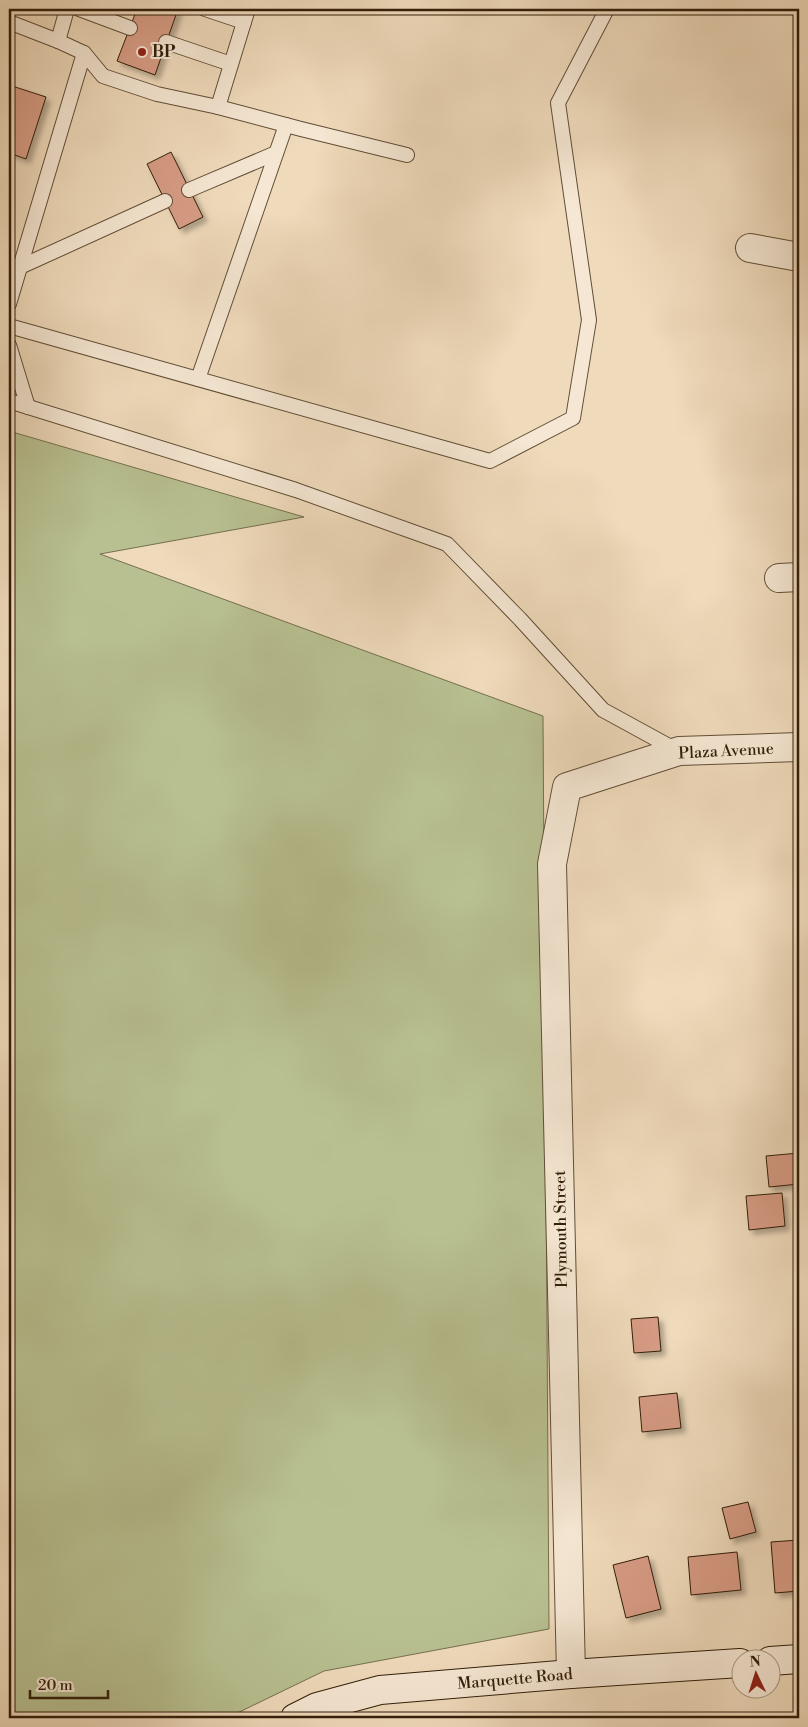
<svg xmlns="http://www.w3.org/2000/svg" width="808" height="1727" viewBox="0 0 808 1727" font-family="'Libre Bodoni',serif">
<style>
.green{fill:#b8c091;stroke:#75704e}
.building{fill:#d79c85;stroke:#321f0a;filter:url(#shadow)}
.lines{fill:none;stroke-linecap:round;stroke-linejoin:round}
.lane-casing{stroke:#614e36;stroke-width:16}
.street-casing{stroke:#614e36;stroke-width:30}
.secondary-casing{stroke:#321f0a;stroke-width:30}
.lane{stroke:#f5e7d3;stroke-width:14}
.street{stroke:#f5e7d3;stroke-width:28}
.secondary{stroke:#f5e7d3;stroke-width:28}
.poi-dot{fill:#8f2418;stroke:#f5e7d3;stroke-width:2}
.labels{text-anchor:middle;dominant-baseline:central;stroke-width:4;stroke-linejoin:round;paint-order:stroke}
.poi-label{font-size:16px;font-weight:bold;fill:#321f0a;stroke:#f5e7d3;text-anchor:start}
.street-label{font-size:16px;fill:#321f0a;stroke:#f5e7d3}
</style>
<defs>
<filter id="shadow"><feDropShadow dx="4.5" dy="4.5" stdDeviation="2.5" flood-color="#0004"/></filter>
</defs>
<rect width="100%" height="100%" fill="#efdabb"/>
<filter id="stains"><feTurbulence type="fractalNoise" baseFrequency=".004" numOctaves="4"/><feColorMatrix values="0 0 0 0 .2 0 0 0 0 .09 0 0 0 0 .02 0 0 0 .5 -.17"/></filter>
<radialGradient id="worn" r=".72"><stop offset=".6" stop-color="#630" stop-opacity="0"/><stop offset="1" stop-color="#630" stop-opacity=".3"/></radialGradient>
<polygon class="green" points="9,431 304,517 100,554 543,716 549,1629 324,1671 227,1718 9,1718"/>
<g class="building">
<polygon points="137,9 178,9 155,75 117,61"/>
<polygon points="9,85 46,97 26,159 9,153"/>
<polygon points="171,152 203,217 179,229 147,164"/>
<polygon points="799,1153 799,1184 769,1187 766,1156"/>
<polygon points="782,1193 785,1226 749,1230 746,1196"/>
<polygon points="658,1317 661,1351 634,1353 631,1319"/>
<polygon points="677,1393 681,1428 642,1432 639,1397"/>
<polygon points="748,1502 756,1532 730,1539 722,1508"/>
<polygon points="799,1540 799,1591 775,1593 771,1542"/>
<polygon points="737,1552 741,1590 691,1595 688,1557"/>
<polygon points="648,1556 661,1609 626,1618 613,1565"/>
</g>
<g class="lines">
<defs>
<g id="lane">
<polyline points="79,9 130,28"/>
<polyline points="205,9 244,22"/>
<polyline points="9,22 58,41 67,9"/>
<polyline points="58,41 84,53 103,76 157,94 218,107 301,129 407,155"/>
<polyline points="166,42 231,64"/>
<polyline points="218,107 248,9"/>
<polyline points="189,190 276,153"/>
<polyline points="20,267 165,201"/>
<polyline points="9,304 84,53"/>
<polyline points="9,326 490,461 573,418 589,320 558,103 607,9"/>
<polyline points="9,345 28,407"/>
<polyline points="198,379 286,125"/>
<polyline points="9,401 296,490 447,544 520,619 603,710 678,751"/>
</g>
<g id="street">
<polyline points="750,248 799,257"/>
<polyline points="779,578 799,577"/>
<polyline points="571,1674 552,864 567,787 679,751 799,747"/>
</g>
<g id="secondary">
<polyline points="770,1661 799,1659"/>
<polyline points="295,1718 317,1707 380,1690 571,1674 740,1663"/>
</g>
</defs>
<use href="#lane" class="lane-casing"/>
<use href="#street" class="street-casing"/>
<use href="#secondary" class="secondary-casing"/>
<use href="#lane" class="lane"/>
<use href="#street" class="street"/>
<use href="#secondary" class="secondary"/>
</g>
<circle class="poi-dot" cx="142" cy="52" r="5"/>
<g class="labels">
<g class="poi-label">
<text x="152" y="52">BP</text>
</g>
<g class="street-label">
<text transform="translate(726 751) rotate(-3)">Plaza Avenue</text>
<text transform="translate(561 1229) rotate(-91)">Plymouth Street</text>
<text transform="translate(515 1679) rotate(-5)">Marquette Road</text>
</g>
</g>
<rect width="808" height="1727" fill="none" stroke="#efdabb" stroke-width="30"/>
<rect x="10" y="10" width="788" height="1707" fill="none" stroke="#321f0a" stroke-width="2.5"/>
<rect x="15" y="15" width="778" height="1697" fill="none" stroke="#321f0a"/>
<g transform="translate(756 1674) rotate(356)"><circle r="24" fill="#f5e7d3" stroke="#a79783"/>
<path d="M0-4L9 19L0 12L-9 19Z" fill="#8f2418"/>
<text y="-8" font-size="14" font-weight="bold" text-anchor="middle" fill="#321f0a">N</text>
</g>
<path d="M30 1690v8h78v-8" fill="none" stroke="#321f0a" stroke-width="2.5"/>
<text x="38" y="1690" font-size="15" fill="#321f0a" stroke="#f5e7d3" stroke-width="4" paint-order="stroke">20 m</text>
<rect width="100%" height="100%" filter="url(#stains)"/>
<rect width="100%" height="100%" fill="url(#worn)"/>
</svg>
